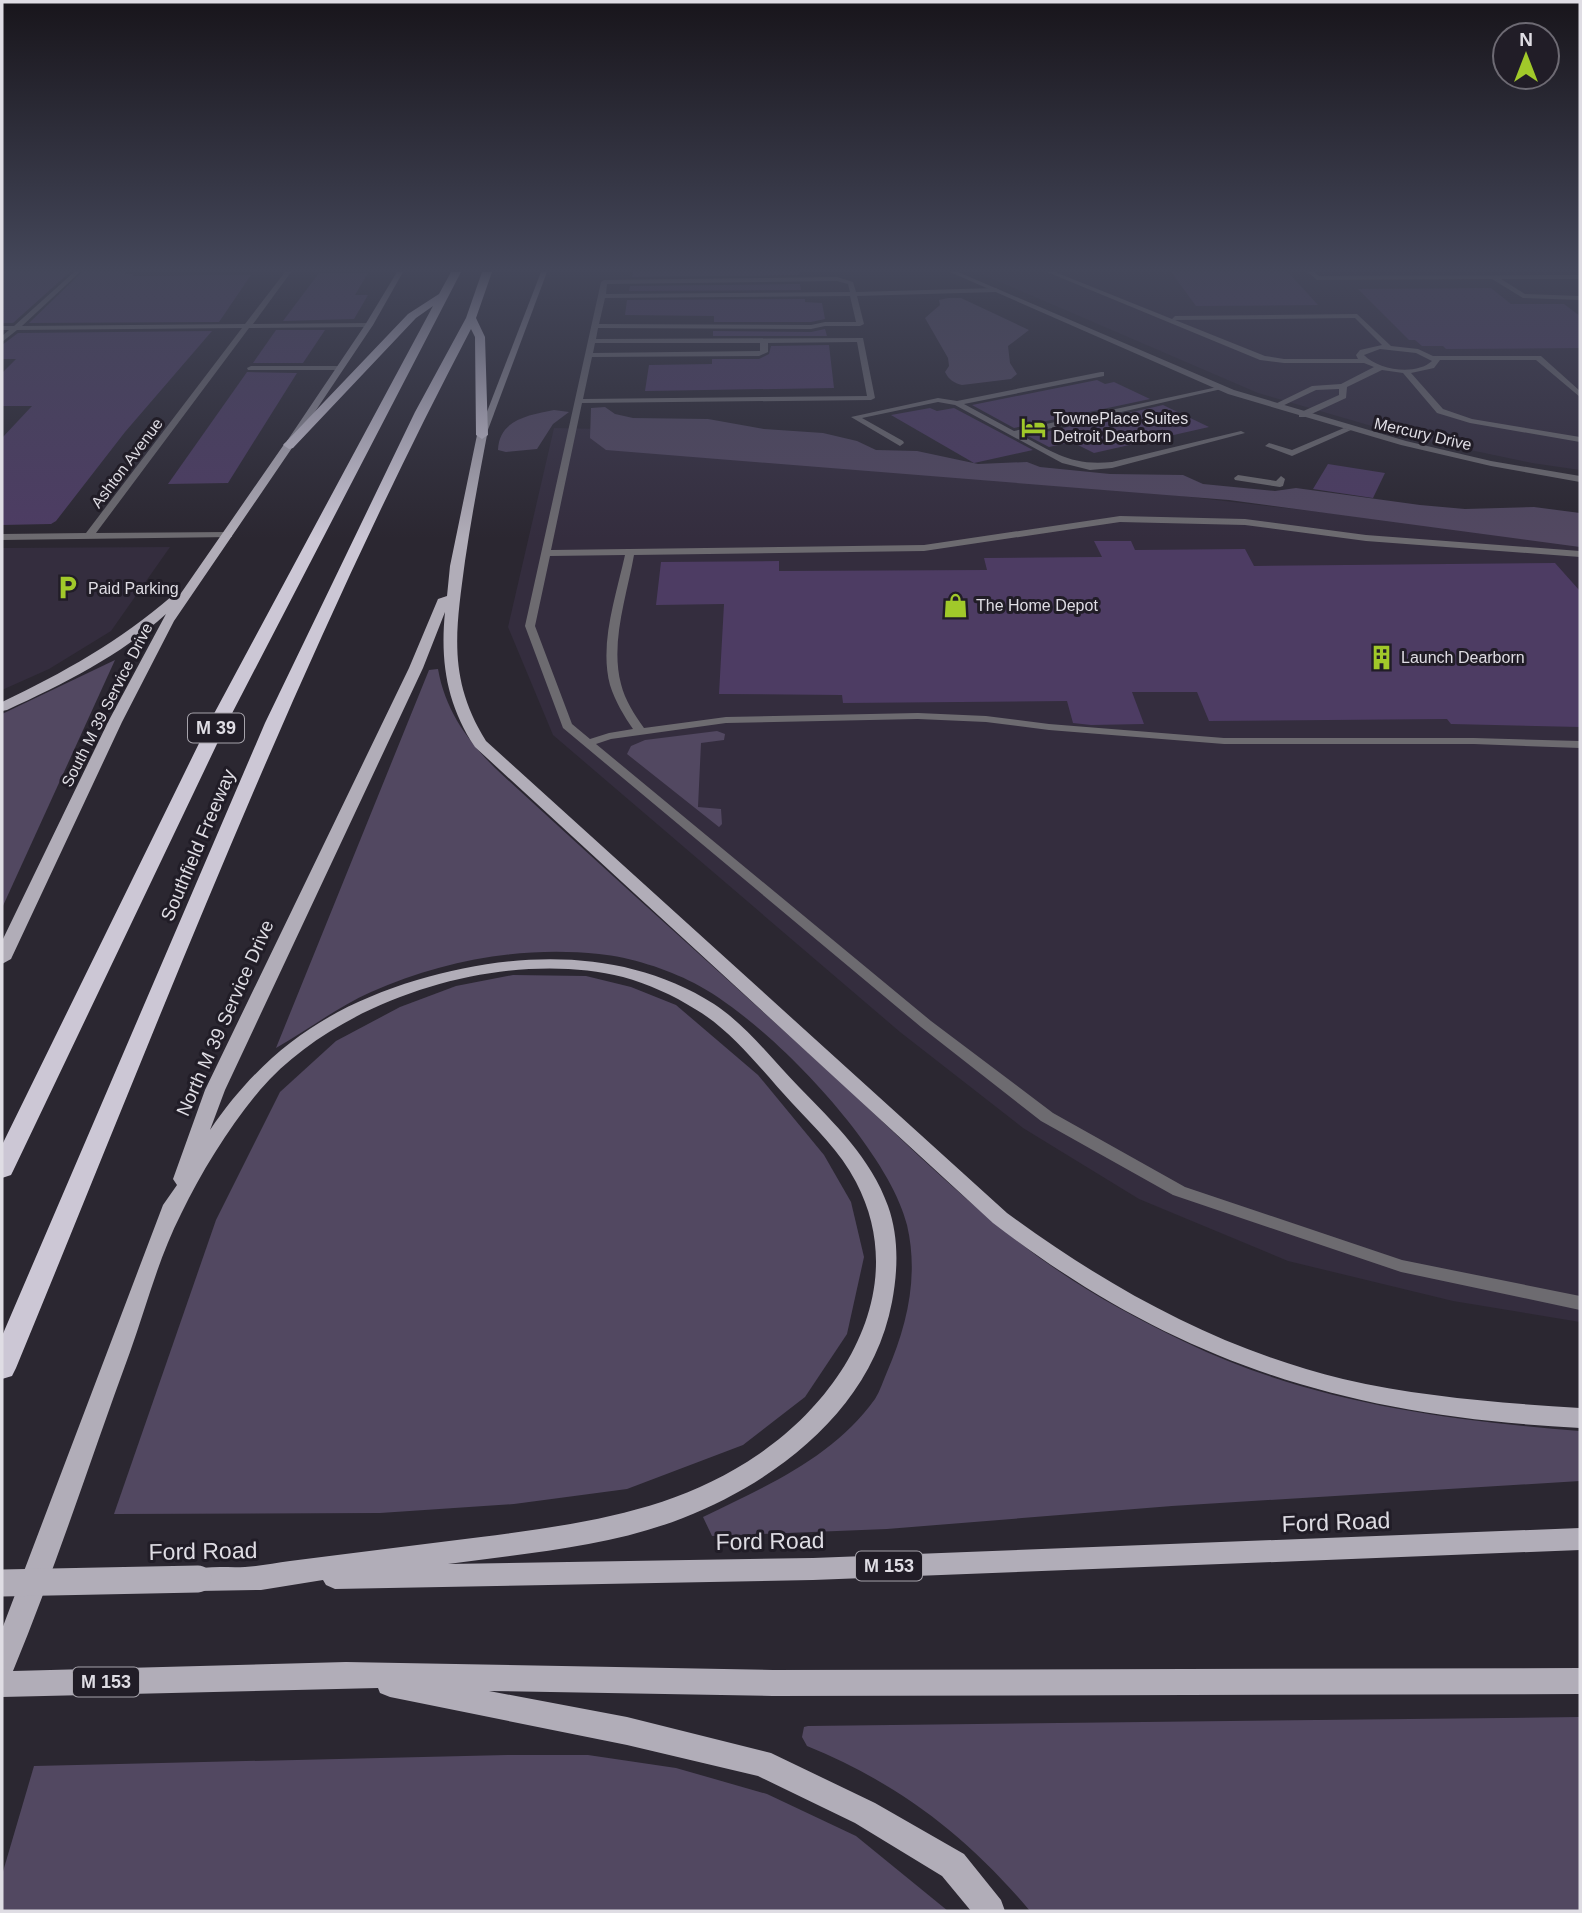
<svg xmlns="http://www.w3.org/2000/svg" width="1582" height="1913" viewBox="0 0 1582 1913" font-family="Helvetica,sans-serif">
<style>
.built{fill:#342d3e}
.green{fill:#524861}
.building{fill:#4d3c63}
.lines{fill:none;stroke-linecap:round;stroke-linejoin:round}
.service{fill:#6d6b70;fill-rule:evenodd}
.minor{fill:#6d6b70;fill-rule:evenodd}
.tertiary{fill:#6d6b70;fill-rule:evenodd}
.secondary{fill:#939099;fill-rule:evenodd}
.primary{fill:#b1adb8;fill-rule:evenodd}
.motorway{fill:#ccc7d5;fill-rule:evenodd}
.primary-bridge{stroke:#b1adb8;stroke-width:27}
.labels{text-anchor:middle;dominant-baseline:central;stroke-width:6;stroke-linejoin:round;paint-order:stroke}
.far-poi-label{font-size:16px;fill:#dfdde4;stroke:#211d27;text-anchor:start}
.far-street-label{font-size:16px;fill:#dfdde4;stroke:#211d27}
.shield{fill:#211d27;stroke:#a6a3ab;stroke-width:2}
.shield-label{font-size:18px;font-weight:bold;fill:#dfdde4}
.street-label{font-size:19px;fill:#dfdde4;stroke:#211d27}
.near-street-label{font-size:23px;fill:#dfdde4;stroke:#211d27}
</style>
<rect width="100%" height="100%" fill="#2b2731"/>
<g class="built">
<polygon points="977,272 1580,272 1580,470 1532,463 1413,438 1258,393"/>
<polygon points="554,428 603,429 1580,542 1580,1322 1453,1301 1288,1261 1139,1199 1023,1128 900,1032 553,735 508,627"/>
<polygon points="170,547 111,631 49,669 2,690 2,548"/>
</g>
<g class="green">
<path d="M948,298H961L1029,330L1008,346L1010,363L1017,374L1011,379L962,385C954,383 949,380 945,372L949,366L948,358L925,318L940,305L939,300Z"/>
<polygon points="605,407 615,414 633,418 708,419 764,429 823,433 857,441 876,450 917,451 978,464 1027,462 1040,467 1110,474 1183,475 1203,484 1275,491 1296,488 1420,505 1465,509 1534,507 1580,513 1580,547 1229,500 606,450 590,438 591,408"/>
<path d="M554,410L569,412L553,424L537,449L506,452L498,450C499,419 530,415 554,410Z"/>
<polygon points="115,660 2,908 2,714"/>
<path d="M438,669C445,709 466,739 495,768C604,869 715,968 826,1069C889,1126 949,1188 1016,1240C1068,1281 1126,1314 1185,1342C1309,1402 1445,1420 1580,1431V1481L1172,1506L887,1529L712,1536L703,1517C765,1487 834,1457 875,1399C880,1391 883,1381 887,1372C907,1326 919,1276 907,1225C888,1147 765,1019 694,983C667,969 630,957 599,954C522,946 443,960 371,992C337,1007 308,1030 276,1048L429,670Z"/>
<polygon points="717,731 725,734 724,740 701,743 698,807 721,809 722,824 719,827 627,754 631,746 645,740"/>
<polygon points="513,975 586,976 631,987 676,1005 758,1075 824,1155 851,1202 864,1257 847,1334 805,1397 743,1445 627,1489 514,1504 380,1513 114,1514 216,1220 280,1092 336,1041 400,1007 456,986"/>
<path d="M1580,1717V1911H1030C967,1836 898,1783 807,1746L802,1737L804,1727L808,1726Z"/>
<polygon points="507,1755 588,1755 676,1768 767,1794 856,1836 948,1911 2,1911 2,1875 34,1766"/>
</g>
<g class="building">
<polygon points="2,272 70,272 13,323 2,323"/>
<polygon points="82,272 126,272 123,274 134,274 132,276 251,275 219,322 29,323"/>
<polygon points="633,272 799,272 799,275 632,277"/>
<polygon points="1171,272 1288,272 1318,305 1196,306"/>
<polygon points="319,273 368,273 355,295 368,295 354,319 283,321"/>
<polygon points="800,284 801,290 629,291 630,286"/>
<polygon points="1491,288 1511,304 1564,304 1580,316 1580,348 1446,349 1443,346 1422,346 1415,340 1409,340 1358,289"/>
<polygon points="805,299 805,302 822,303 825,319 811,322 714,322 714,316 625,315 627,300"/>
<polygon points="825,329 827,336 713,336 713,331 811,332"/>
<polygon points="276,330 325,330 303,363 253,363"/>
<polygon points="212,331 125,432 56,521 51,524 2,525 2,438 32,406 2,406 2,373 16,359 2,359 2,345 18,333"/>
<polygon points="829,345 834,388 645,391 649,365 712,364 712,359 759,359 769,354 771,346"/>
<polygon points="247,372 297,373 228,483 168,484"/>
<polygon points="1097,380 1105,384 1114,382 1150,399 1014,428 972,405"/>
<polygon points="1163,405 1209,427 1094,453 1072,442 1049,447 1028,436"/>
<polygon points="930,408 937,411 954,408 1033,450 974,463 891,415"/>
<polygon points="1328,464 1385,473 1373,498 1313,489"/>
<polygon points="1094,541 1131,541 1135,550 1245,549 1254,566 1555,563 1580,591 1580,727 1451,724 1447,719 1209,721 1197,692 1132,692 1144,724 1091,725 1073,723 1067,701 843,703 842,695 719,694 724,604 656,605 661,562 779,561 779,571 987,570 984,558 1102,557"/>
</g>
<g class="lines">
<g class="service">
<path d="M1047,272H1055L1172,319L1175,316L1357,314L1391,346L1418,349L1433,356H1541L1580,391V397L1536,360H1440L1434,368L1411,373L1443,409L1472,419L1580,437V442L1470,423L1437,413L1403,373L1382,370L1347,387L1346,398L1305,417H1299V413L1339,395V389L1316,390L1278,408L1271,406L1312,386L1341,384L1374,367L1364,363H1284L1260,360ZM1355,318L1382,345L1360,350L1356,355L1358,359H1284L1265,356L1175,320ZM1380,349L1416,353L1432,361C1416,376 1378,370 1364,355Z"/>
<polygon points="1308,272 1314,272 1319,276 1580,275 1580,279 1501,279 1525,294 1580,296 1580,300 1523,298 1492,279 1317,280"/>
<path d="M837,277L853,282L856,292L996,288L999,290L996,292L857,296L864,324L860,326H825L811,329L598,328L596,339L863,338L875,398L871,400L582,403L551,550L924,545L1120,516L1245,519L1366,535L1580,551V557L1366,541L1245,525L1120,522L924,551L634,555C627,595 610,643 621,684C625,700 634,714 644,728L726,717L918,713L986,716L1049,724L1224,738H1474L1580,741V748L1474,744H1224L1049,730L986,722L918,719L726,723L611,739L596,744L931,1021L1053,1113L1185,1187L1402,1260L1580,1296V1310L1401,1272L1173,1195L1041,1121L921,1027L563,728L525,626L601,282L604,280ZM837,281L848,284L850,292L606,294L607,284ZM850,296L856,322H825L811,325L599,324L605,298ZM857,342L867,396L583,399L592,357L759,356L768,352V343ZM595,343H760V351L593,353ZM625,555C616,596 599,644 610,685C615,701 624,716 633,729L609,733L590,739L572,724L535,626L550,556Z"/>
<polygon points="251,366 339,366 343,368 339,370 248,370 247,368"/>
<path d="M1101,372H1104V376L964,404L1014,431L1222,386L1226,388L1021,435C1055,453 1071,466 1112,462L1241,431L1245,433L1112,468L1090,470L1062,463L955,405L938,402L862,418L903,441L904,443L900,446L851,417L938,398L957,401Z"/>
<polygon points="1344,428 1351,430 1292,456 1265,446 1269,443 1292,450"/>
<polygon points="1238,475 1276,481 1281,476 1285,479 1283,486 1280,487 1235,480 1234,478"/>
</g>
<polygon class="minor" points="74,272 80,272 22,326 245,324 285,272 291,272 253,324 369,323 373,325 369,327 249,328 96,533 229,532 232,533 232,537 2,540 2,534 86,533 242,328 17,330 2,342 2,336 9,330 2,330 2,326 14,326"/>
<polygon class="tertiary" points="950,272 958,272 1234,390 1406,441 1491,461 1580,476 1580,482 1491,466 1401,445 1228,394"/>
<g class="secondary">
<polygon points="397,272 403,272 373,325 294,443 288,443 287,441 365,325"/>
<polygon points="541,272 547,272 486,435 479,437 478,435"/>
</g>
<g class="primary">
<path d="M482,432L487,435C479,477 471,520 465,561C456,630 447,678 486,741L1007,1213C1109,1288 1219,1349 1343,1379C1421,1397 1501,1403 1580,1408V1428C1349,1416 1178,1365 993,1223L475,747C447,705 440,662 445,612L423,668L225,1090L210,1130C263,1052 327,1007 417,980C515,951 624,947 714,1004C746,1025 772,1059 799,1087C834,1123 871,1158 888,1206C899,1237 898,1270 892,1302C872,1408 779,1480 683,1518C609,1547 527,1553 448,1564L813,1558L1580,1528V1550L813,1580L335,1589L326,1585L323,1580L261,1590L198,1591L189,1587L185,1579L189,1571C207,1565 226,1568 245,1567C260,1566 275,1563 290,1561C353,1553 417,1545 481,1537C580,1524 675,1512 759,1454C847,1394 910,1285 856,1182C840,1151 815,1128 792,1103C762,1071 733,1031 695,1009C673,995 648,984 623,977C505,947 339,998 260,1090C229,1127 202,1171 181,1214C159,1257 146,1307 130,1352C91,1458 56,1567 13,1671L346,1662L773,1670L1580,1668V1694L773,1696L489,1691L627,1717L771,1753L875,1803L964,1854L1001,1900L1005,1911H971L942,1876L855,1823L758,1776L627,1745L390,1697L380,1693L378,1688L2,1697V1629L163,1205L177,1185L173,1179L205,1090L409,668L438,599L447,596L450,566L477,435Z"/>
<path d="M285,443L294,445L174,621L122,722L11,959L2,964V941L108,722L166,614C120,656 63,684 7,710L2,711V702C63,673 120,641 172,596H179Z"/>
</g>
<g class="motorway">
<polygon points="451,272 461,272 227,723 14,1169 11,1175 2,1178 2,1145 209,723 433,306 416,318 293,448 289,449 283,445 408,314 439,294"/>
<path d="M482,272H492L476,318L485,337L488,435L482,439L476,435L475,337L471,329C295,664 160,1019 16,1368L12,1376L2,1379V1336L265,723L415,412L466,318Z"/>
</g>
<polyline class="primary-bridge" points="2,1583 198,1579"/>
</g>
<linearGradient id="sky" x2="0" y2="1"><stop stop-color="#18151b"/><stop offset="0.5" stop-color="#44475a"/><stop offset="1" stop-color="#44475a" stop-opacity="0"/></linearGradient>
<rect width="1582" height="539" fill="url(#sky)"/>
<defs>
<symbol id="hotel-bare" viewBox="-9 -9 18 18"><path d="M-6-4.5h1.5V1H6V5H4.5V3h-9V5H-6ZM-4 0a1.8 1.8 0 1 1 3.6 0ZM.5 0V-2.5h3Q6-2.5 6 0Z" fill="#a1c92a" stroke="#211d27" stroke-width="2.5" paint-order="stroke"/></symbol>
<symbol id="parking-bare" viewBox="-9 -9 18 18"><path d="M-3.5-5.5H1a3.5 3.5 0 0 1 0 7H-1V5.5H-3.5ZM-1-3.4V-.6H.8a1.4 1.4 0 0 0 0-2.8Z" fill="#a1c92a" stroke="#211d27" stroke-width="2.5" paint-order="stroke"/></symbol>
<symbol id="shop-bare" viewBox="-9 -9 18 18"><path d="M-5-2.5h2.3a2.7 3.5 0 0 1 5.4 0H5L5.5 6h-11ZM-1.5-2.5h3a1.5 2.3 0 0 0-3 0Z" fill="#a1c92a" stroke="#211d27" stroke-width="2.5" paint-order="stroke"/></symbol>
<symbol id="building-bare" viewBox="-9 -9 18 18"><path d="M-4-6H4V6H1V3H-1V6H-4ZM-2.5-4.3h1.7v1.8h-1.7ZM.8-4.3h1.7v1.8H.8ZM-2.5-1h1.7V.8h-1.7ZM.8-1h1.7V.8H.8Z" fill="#a1c92a" stroke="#211d27" stroke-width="2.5" paint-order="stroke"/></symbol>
</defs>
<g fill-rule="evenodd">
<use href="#hotel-bare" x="1016" y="410" width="35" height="35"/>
<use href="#parking-bare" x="50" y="570" width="35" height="35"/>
<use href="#shop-bare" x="938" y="588" width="35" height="35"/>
<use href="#building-bare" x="1364" y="640" width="35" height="35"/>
</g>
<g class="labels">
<g class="far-poi-label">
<text x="1053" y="418">TownePlace Suites<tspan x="1053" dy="18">Detroit Dearborn</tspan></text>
<text x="88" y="588">Paid Parking</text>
<text x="976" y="605">The Home Depot</text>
<text x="1401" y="657">Launch Dearborn</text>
</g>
<g class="far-street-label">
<text transform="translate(1423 434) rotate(13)">Mercury Drive</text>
<text transform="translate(127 463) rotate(-53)">Ashton Avenue</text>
<text transform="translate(107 705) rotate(-63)">South M 39 Service Drive</text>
</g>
<g class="shield">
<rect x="188" y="713.5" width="56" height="29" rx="5"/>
<rect x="856" y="1551.5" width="66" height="29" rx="5"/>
<rect x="73" y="1667.5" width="66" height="29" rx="5"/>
</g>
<g class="shield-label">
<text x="216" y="728">M 39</text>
<text x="889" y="1566">M 153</text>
<text x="106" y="1682">M 153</text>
</g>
<g class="street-label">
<text transform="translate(198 845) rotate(-67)">Southfield Freeway</text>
<text transform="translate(225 1018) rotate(-66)">North M 39 Service Drive</text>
</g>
<g class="near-street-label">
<text transform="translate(1336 1522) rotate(-2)">Ford Road</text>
<text transform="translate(770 1541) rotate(-1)">Ford Road</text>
<text transform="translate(203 1551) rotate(-1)">Ford Road</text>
</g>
</g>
<rect width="1582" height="1913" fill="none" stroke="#dfdde4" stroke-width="7"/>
<g transform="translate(1526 56)"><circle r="33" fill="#211d27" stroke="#6d6a73" stroke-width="2"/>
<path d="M0-5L12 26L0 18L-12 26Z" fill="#a1c92a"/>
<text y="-10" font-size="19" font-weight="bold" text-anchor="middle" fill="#dfdde4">N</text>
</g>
</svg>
